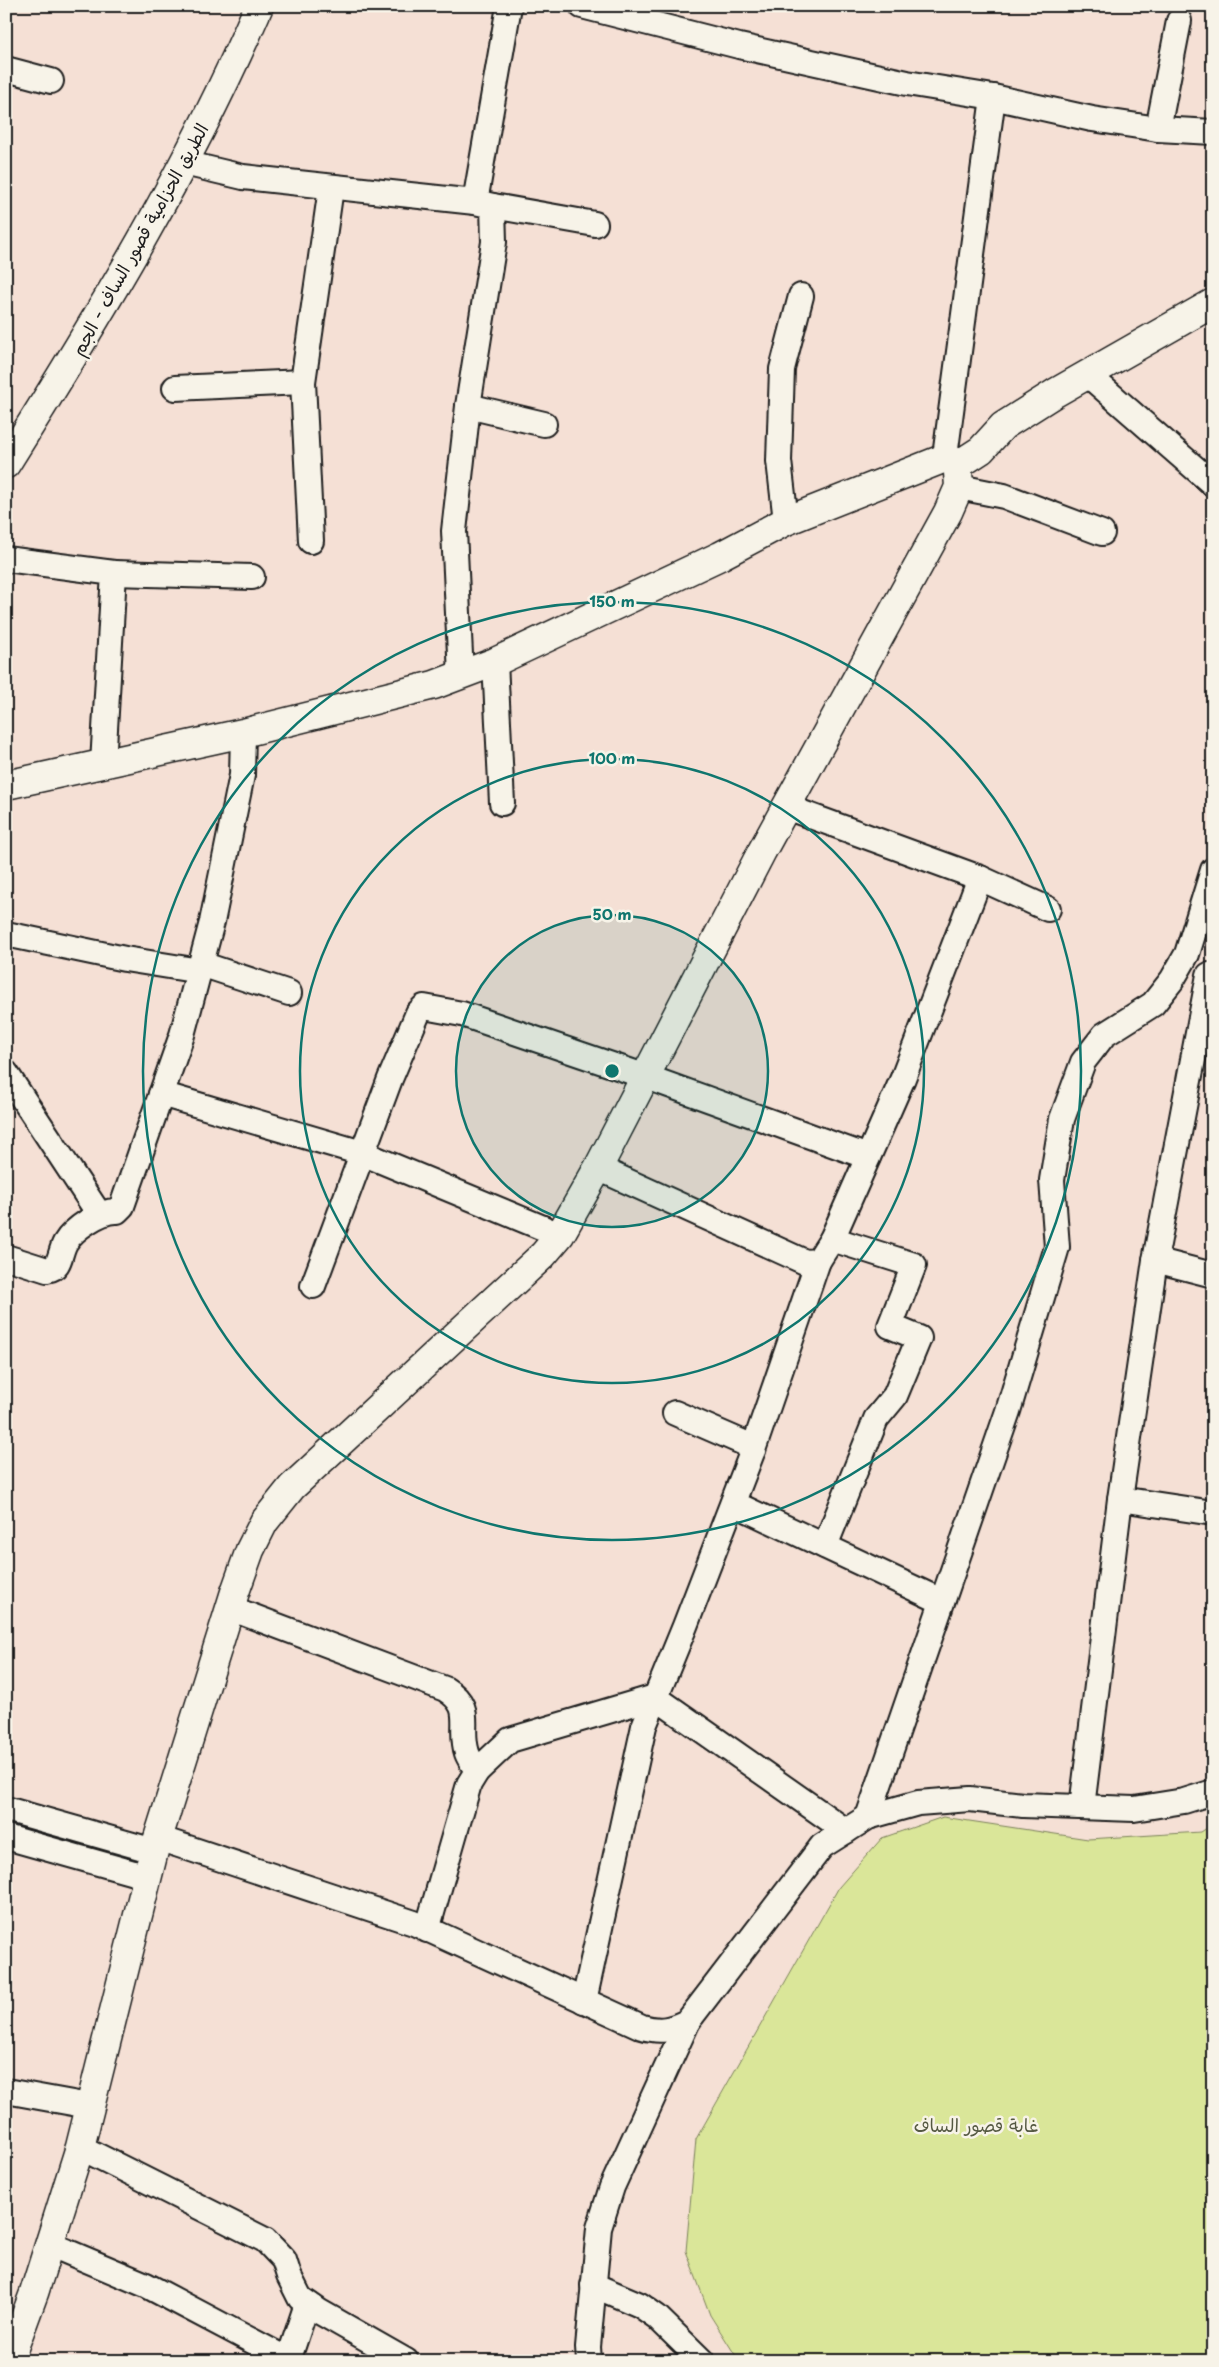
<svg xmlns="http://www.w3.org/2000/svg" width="1219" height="2367" viewBox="0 0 1219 2367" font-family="'Playpen Sans','Playpen Sans Arabic',sans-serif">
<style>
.green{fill:#dae699;stroke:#7b815a}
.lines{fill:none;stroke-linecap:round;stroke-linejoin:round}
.street-casing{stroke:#1c1c1c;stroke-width:28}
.secondary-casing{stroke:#1c1c1c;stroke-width:31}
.street{stroke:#f7f3e8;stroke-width:24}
.secondary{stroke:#f7f3e8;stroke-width:28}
.ring{fill:none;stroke:#0f766e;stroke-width:2.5}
.labels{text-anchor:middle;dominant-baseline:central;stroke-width:5;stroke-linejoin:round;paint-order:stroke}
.street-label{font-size:18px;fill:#1c1c1c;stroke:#f7f3e8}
.park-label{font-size:18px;fill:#555942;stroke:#f7f3e8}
.centre{fill:#0f766e;stroke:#f7f3e8;stroke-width:2.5}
.ring-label{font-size:15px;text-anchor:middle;font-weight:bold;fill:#0f766e;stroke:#f7f3e8;stroke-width:5;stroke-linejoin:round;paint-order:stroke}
</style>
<rect width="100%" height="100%" fill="#f5e0d5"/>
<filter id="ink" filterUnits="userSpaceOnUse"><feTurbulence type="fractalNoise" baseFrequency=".02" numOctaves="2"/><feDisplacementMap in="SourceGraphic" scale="10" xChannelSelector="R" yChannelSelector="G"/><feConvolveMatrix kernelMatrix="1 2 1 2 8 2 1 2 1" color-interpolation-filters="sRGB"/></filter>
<g filter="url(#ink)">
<polygon class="green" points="943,1817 1088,1839 1201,1832 1213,1824 1213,2361 739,2361 710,2315 686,2251 696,2139 839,1887 882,1838"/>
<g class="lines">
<defs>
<g id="street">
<polyline points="582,6 739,46 907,83 993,97 1092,119 1158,129 1213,132"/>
<polyline points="6,69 51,81"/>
<polyline points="1158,129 1179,21"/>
<polyline points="184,163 243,177 475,202 493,206 494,242 468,406 454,531 461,675"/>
<polyline points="475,202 509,6"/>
<polyline points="493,206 595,224"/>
<polyline points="1087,374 1213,484"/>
<polyline points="175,388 303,382"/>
<polyline points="468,406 544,424"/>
<polyline points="946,449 993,97"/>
<polyline points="959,487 1004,496 1102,533"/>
<polyline points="786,521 779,461 782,369 801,296"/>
<polyline points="311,541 303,382 331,188"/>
<polyline points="6,559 114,573 103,764"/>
<polyline points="114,573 252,577"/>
<polyline points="495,662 502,803"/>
<polyline points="786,807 980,878 1048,909"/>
<polyline points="6,934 125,959 200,971"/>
<polyline points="201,964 289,993"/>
<polyline points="6,1073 99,1214"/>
<polyline points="161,1094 362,1153 560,1235"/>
<polyline points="598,1168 805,1262 818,1261 832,1239 903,1078 980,878"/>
<path d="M6,1257L47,1270C61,1268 59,1254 65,1243C73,1229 101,1210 117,1211L122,1206L182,1035L212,922L242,775L243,733"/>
<polyline points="1155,1260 1213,1275"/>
<polyline points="313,1286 390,1079 418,1013 424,1007 462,1014 644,1076 868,1157"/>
<polyline points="753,1450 818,1261"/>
<polyline points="1120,1499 1213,1513"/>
<polyline points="733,1503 941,1601"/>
<polyline points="825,1546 876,1419 895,1396 919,1338 890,1326 914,1265 832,1239"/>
<path d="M230,1608L445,1689C476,1708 458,1725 467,1753C469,1759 474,1765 477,1771"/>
<polyline points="1082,1807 1120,1499 1155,1260 1209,975"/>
<polyline points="6,1809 154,1851"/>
<polyline points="868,1817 1008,1411 1057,1247 1052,1180 1062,1119 1083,1062 1104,1035 1153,1004 1172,980 1187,954 1213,870"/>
<polyline points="6,1837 148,1877"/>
<path d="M158,1838L414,1923L642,2027C660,2032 672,2030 688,2021L822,1846L868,1817L918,1803L970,1799L1023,1805L1134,1809L1184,1801L1213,1792"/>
<polyline points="427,1930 469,1784 477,1771 510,1740 655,1697 846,1831"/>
<polyline points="584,2001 644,1726 685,1626 753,1450 744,1443 675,1413"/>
<polyline points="6,2091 89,2106"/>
<polyline points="80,2147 265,2240 284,2260 289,2276 300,2298 320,2312 406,2361"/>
<polyline points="49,2244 146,2285 288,2360"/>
<polyline points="593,2285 640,2305 657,2317 702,2361"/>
<polyline points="288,2361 307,2304"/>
<polyline points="589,2361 588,2347 599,2228 612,2187 688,2021"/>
</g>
<g id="secondary">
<polyline points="964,461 981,450 1003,426 1055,393 1213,303"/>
<path d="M6,464C99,316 190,167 259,6"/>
<polyline points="6,785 243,733 434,685 495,662 720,556 786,521 940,460"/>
<polyline points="9,2361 34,2293 80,2147 154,1851 235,1592 250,1550 264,1522 292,1487 543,1255 560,1235 598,1168 762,851 948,512 959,487 958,472"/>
</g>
</defs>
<use href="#street" class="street-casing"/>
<use href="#secondary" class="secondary-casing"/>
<use href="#street" class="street"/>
<use href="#secondary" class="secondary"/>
</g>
</g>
<circle cx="612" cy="1071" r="156" fill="#0f766e" fill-opacity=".12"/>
<g class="ring">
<circle cx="612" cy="1071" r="156"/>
<circle cx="612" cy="1071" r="312"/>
<circle cx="612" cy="1071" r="469"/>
</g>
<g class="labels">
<g class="street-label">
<text transform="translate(139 239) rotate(-61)">الطريق الحزامية قصور الساف - الجم</text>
</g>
<g class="park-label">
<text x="976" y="2124">غابة قصور الساف</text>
</g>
</g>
<circle cx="612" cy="1071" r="8" class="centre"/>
<g class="ring-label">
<text x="612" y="607">150 m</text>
<text x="612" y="764">100 m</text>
<text x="612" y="920">50 m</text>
</g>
<rect width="1219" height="2367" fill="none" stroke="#f7f3e8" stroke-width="25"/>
<rect x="12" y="12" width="1194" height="2342" fill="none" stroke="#1c1c1c" stroke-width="2" filter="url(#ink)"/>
</svg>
